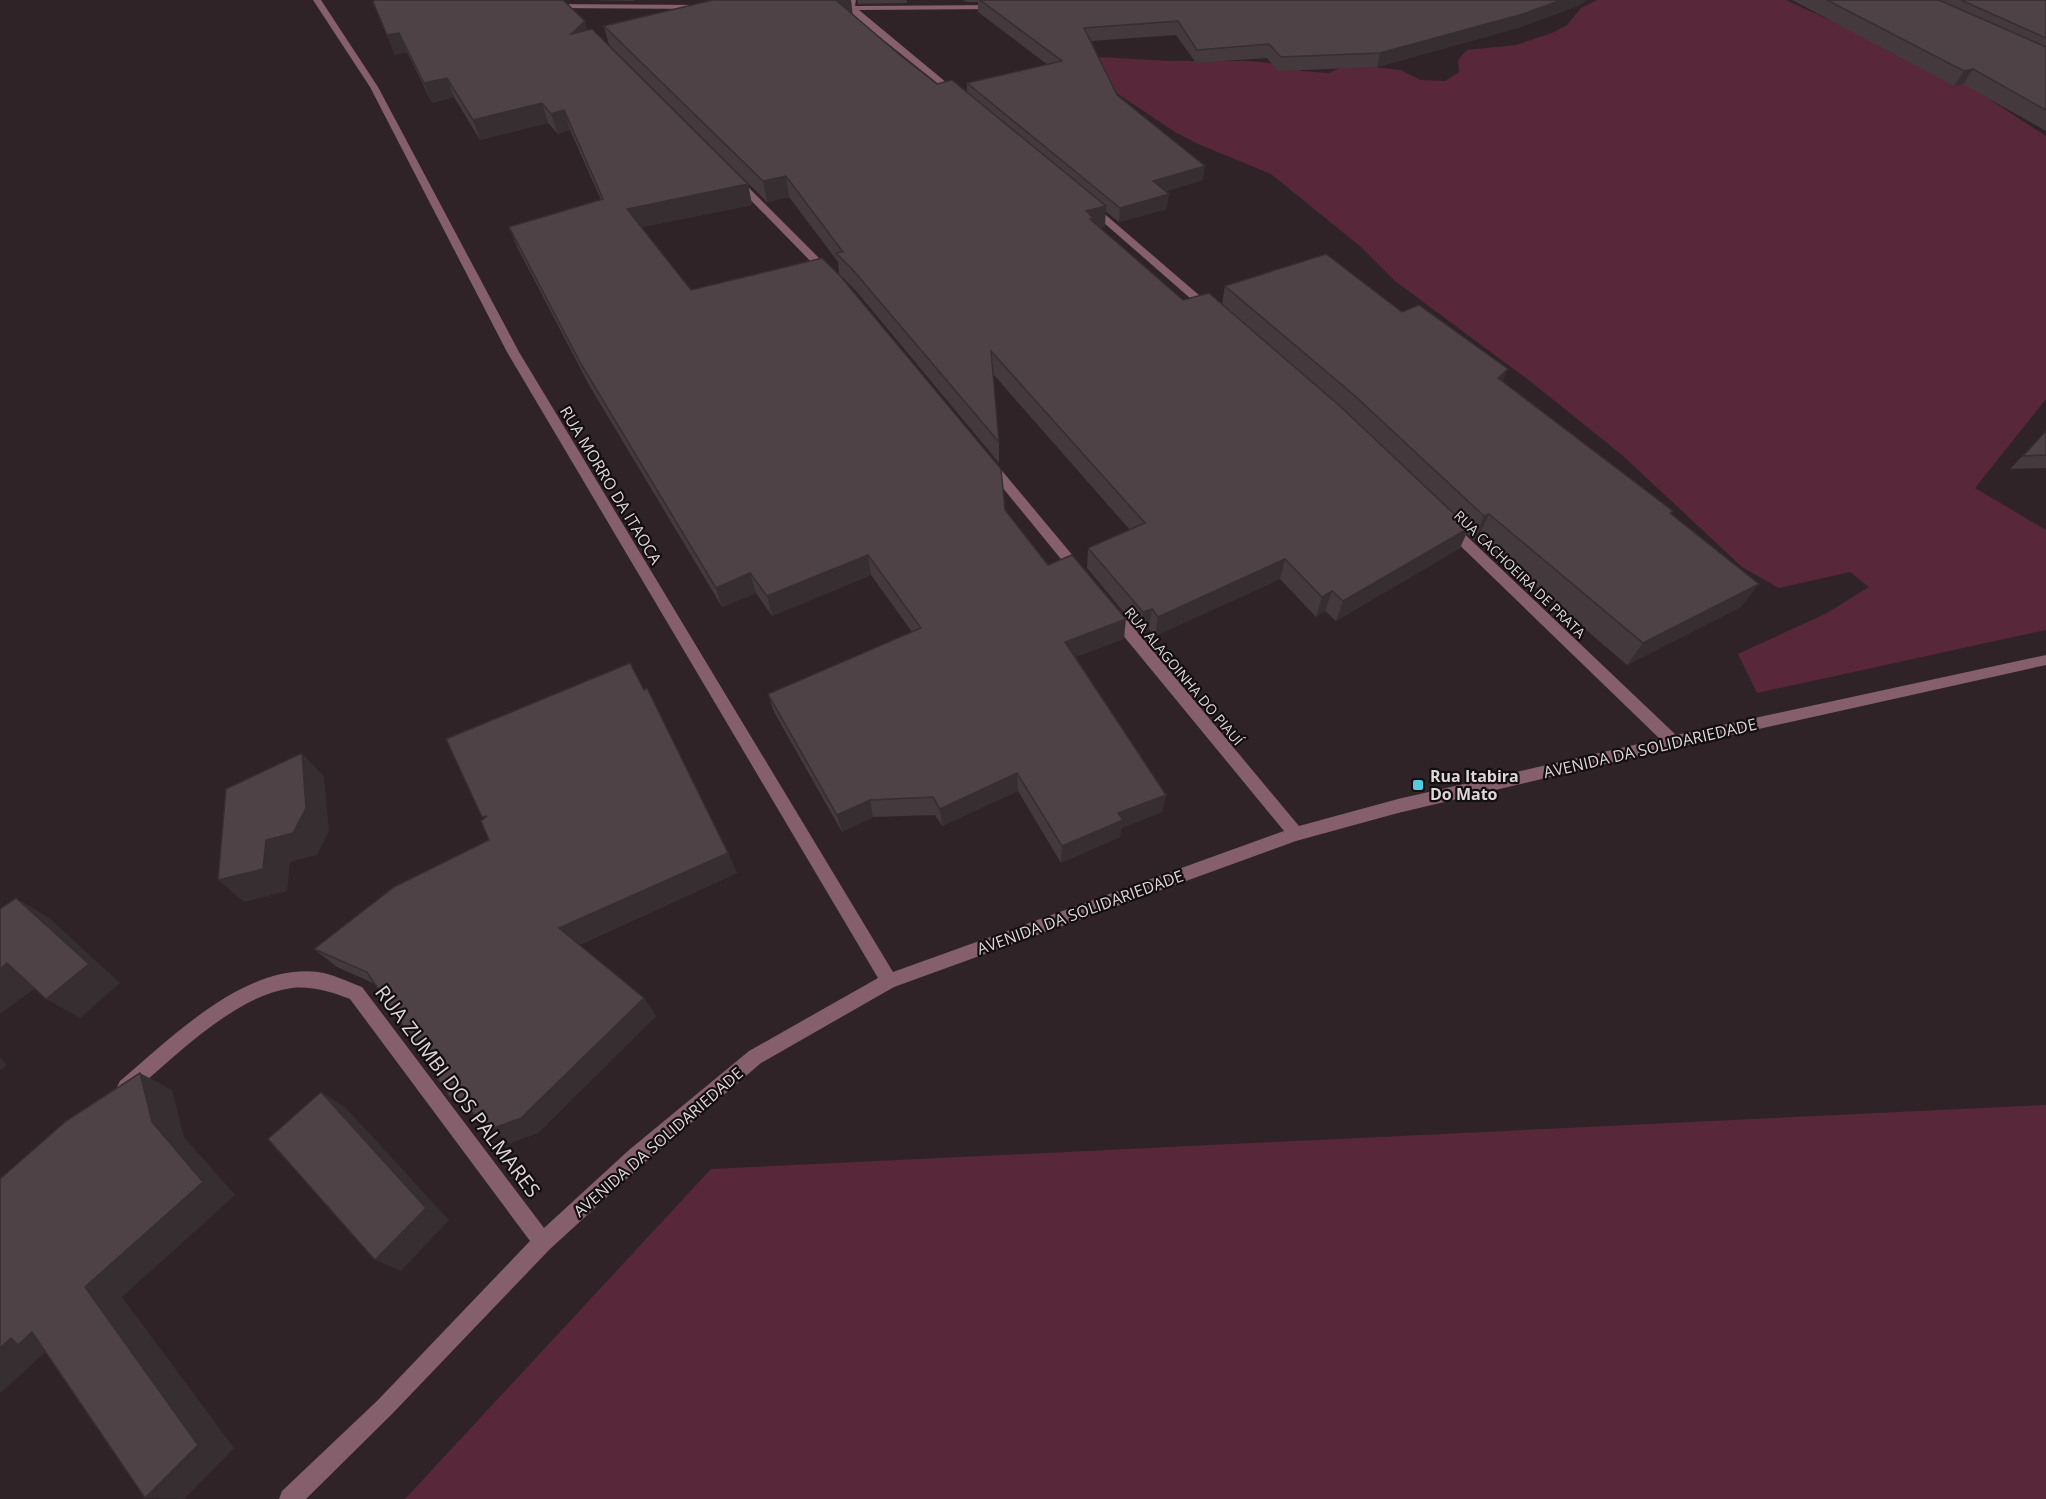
<svg xmlns="http://www.w3.org/2000/svg" width="2046" height="1499" viewBox="0 0 2046 1499" font-family="'Open Sans',sans-serif">
<style>
.green{fill:#58273a}
.lines{fill:none;stroke-linecap:round;stroke-linejoin:round}
.minor{fill:#85606c;fill-rule:evenodd}
.wall{fill:#44393c}
.shaded-wall{fill:#372e31}
.building{fill:#4f4246;stroke:#372e31;stroke-width:1.5}
.poi-dot{fill:#55cae0;stroke:#130e10;stroke-width:2}
.labels{text-anchor:middle;dominant-baseline:central;stroke-width:4.5;stroke-linejoin:round;paint-order:stroke}
.far-street-label{font-size:14px;fill:#ded6d8;stroke:#130e10}
.street-label{font-size:16px;fill:#ded6d8;stroke:#130e10}
.poi-label{font-size:16px;font-weight:bold;fill:#ded6d8;stroke:#130e10;text-anchor:start}
.near-street-label{font-size:20px;fill:#ded6d8;stroke:#130e10}
</style>
<rect width="100%" height="100%" fill="#2f2327"/>
<g class="green">
<polygon points="1597,0 1786,0 1960,80 2046,136 2046,399 1975,488 2046,530 2046,630 1757,693 1738,654 1825,614 1869,587 1850,572 1779,588 1742,567 1622,455 1535,385 1395,281 1361,247 1271,174 1198,144 1175,132 1091,76 1098,57 1172,61 1250,61 1279,64 1302,71 1329,73 1348,64 1401,70 1420,80 1445,81 1459,72 1458,60 1467,50 1516,45 1552,33 1567,25 1581,8"/>
<polygon points="2046,1105 2046,1499 405,1499 711,1169"/>
</g>
<g class="lines">
<g class="minor">
<path d="M313,0H321L378,87L519,352L893,972L1284,831L1108,617L1106,613L1113,608L1118,609L1299,826L1398,799L1660,739L1443,529L1442,526L1448,521L1453,523L1676,735L2046,655V665L1673,748L1398,813L1296,841L894,987L761,1063L643,1164L550,1249L392,1414L306,1499H279L282,1491L378,1400L530,1241L350,999C331,992 313,986 292,988C235,995 175,1057 132,1093L126,1096L120,1093L117,1087L120,1081C171,1038 245,963 318,972C333,974 348,982 362,987L544,1228L629,1150L749,1051L878,978L507,352L370,87Z"/>
<polygon points="848,0 856,0 855,6 999,5 1003,7 999,9 859,10 959,93 960,95 956,98 846,10"/>
<polygon points="546,4 702,5 706,7 702,9 549,8 545,6"/>
<polygon points="734,179 740,179 832,271 832,275 824,275 734,183"/>
<polygon points="1087,204 1093,204 1214,308 1214,312 1206,312 1087,208"/>
<polygon points="989,459 993,460 1084,569 1086,572 1084,575 1074,575 985,466 983,463"/>
</g>
</g>
<g class="wall">
<polygon points="584,0 634,0 633,1"/>
<polygon points="857,0 907,0 907,3 858,4"/>
<polygon points="963,0 1586,0 1580,5 1518,28 1377,67 1278,71 1267,58 1196,63 1176,35 1091,41 1117,95 1203,180 1165,191 1167,209 1119,222 1105,211 1105,227 1100,228 1183,300 1222,304 1225,286 1402,312 1503,382 1671,514 1741,607 1627,665 1478,537 1474,540 1466,533 1460,548 1336,621 1325,611 1316,617 1280,579 1155,636 1149,629 1140,632 1087,568 1088,548 1130,530 993,374 999,442 999,463 856,291 839,274 838,262 789,197 767,202 609,45 604,26 853,15 901,56 937,84 967,93 967,83 1048,65 978,12 978,2 966,2"/>
<polygon points="1792,0 2046,0 2046,131 1963,84 1954,86"/>
<polygon points="373,2 587,30 748,184 752,205 642,227 691,290 1005,510 1048,565 1124,639 1075,657 1166,795 1162,812 1121,828 1120,837 1061,863 1018,791 942,826 935,815 873,817 842,832 774,712 768,694 912,632 871,575 772,616 756,593 722,607 589,385 517,247 509,227 601,200 570,130 558,134 548,123 480,140 454,97 432,103 407,52 395,55"/>
<polygon points="2046,431 2046,468 2010,469"/>
<polygon points="728,853 737,873 579,945 644,998 656,1016 538,1133 510,1143 474,1114 471,1114 451,1099 375,984 337,967 314,949"/>
</g>
<g class="shaded-wall">
<polygon points="843,0 851,0 853,17 837,1"/>
<polygon points="1561,0 1586,0 1580,5 1518,28 1377,67 1380,53"/>
<polygon points="585,21 590,41 571,34"/>
<polygon points="399,33 407,52 395,55 387,35"/>
<polygon points="1973,69 1963,84 1954,86 1964,71"/>
<polygon points="447,78 454,97 432,103 424,83"/>
<polygon points="542,103 548,123 480,140 473,120"/>
<polygon points="564,110 570,130 558,134 551,114"/>
<polygon points="1205,166 1203,180 1152,196 1153,181"/>
<polygon points="786,176 789,197 767,202 763,181"/>
<polygon points="748,184 752,205 633,229 627,209"/>
<polygon points="1169,194 1167,209 1119,222 1120,208"/>
<polygon points="1106,206 1105,227 1093,230 1086,211"/>
<polygon points="1508,369 1498,393 1498,378"/>
<polygon points="1489,514 1478,537 1474,540 1484,516"/>
<polygon points="1469,528 1460,548 1336,621 1343,601"/>
<polygon points="868,555 871,575 772,616 767,596"/>
<polygon points="1285,559 1280,579 1155,636 1158,617"/>
<polygon points="750,573 756,593 722,607 716,588"/>
<polygon points="1759,584 1741,607 1627,665 1643,643"/>
<polygon points="1332,591 1325,611 1316,617 1322,597"/>
<polygon points="1152,609 1149,629 1140,632 1143,612"/>
<polygon points="1126,619 1124,639 1064,661 1065,642"/>
<polygon points="302,753 324,777 329,831 317,855 290,862 287,891 244,902 218,880 266,840"/>
<polygon points="1017,773 1018,791 942,826 940,809"/>
<polygon points="1166,795 1162,812 1121,828 1120,837 1061,863 1062,846 1118,813"/>
<polygon points="870,800 873,817 842,832 837,815"/>
<polygon points="728,853 737,873 573,947 559,928"/>
<polygon points="16,898 49,918 120,983 80,1018 46,999"/>
<polygon points="7,963 42,983 0,1014 0,969"/>
<polygon points="644,998 656,1016 538,1133 510,1143 491,1129"/>
<polygon points="0,1058 7,1065 0,1071"/>
<polygon points="140,1073 172,1090 184,1137 235,1195 122,1297 234,1448 184,1499 145,1498 85,1287 152,1122"/>
<polygon points="321,1092 346,1108 449,1220 401,1271 375,1260"/>
<polygon points="32,1332 47,1351 0,1393 0,1348 11,1338"/>
</g>
<g class="building">
<polygon points="375,0 563,0 585,21 571,34 592,29 748,184 627,209 691,290 822,258 841,277 1001,469 1005,510 1048,565 1072,555 1126,619 1065,642 1166,795 1118,813 1123,820 1062,846 1017,773 940,809 933,797 870,800 837,815 768,694 921,628 868,555 767,596 750,573 716,588 581,364 509,227 603,199 564,110 551,114 542,103 473,120 447,78 424,83 399,33 387,35 373,2"/>
<polygon points="713,0 843,0 837,1 901,56 937,84 952,80 1106,206 1086,211 1093,218 1090,219 1183,300 1209,293 1342,408 1469,528 1343,601 1332,591 1322,597 1285,559 1158,617 1152,609 1143,612 1088,548 1145,523 991,351 999,442 853,270 836,253 843,252 786,176 763,181 604,26"/>
<polygon points="980,0 1561,0 1523,14 1380,53 1281,57 1269,44 1197,50 1178,21 1084,28 1117,95 1205,166 1153,181 1169,194 1120,208 967,83 1062,61"/>
<polygon points="1827,0 1939,0 2046,47 2046,110 1973,69 1964,71"/>
<polygon points="1961,0 2046,0 2046,38"/>
<polygon points="1326,254 1402,312 1419,305 1508,369 1498,378 1673,511 1670,513 1759,584 1643,643 1489,514 1484,516 1354,395 1225,286"/>
<polygon points="2046,431 2046,455 2023,456"/>
<polygon points="630,663 644,690 647,688 728,853 559,928 644,998 521,1118 491,1129 457,1099 451,1099 367,972 314,949 394,887 489,840 481,821 487,816 482,817 446,739"/>
<polygon points="302,753 306,808 293,833 266,840 263,869 218,880 226,789"/>
<polygon points="16,898 89,964 46,999 7,963 0,969 0,909"/>
<polygon points="140,1073 152,1122 203,1182 85,1287 198,1445 145,1498 32,1332 18,1345 11,1338 0,1348 0,1179 66,1121"/>
<polygon points="321,1092 426,1208 375,1260 268,1139"/>
</g>
<rect class="poi-dot" x="1412" y="779" width="12" height="12" rx="3"/>
<g class="labels">
<g class="far-street-label">
<text transform="translate(1520 574) rotate(44)">RUA CACHOEIRA DE PRATA</text>
<text transform="translate(1184 676) rotate(50)">RUA ALAGOINHA DO PIAUÍ</text>
</g>
<g class="street-label">
<text transform="translate(611 485) rotate(59)">RUA MORRO DA ITAOCA</text>
<text transform="translate(1650 748) rotate(-13)">AVENIDA DA SOLIDARIEDADE</text>
<text transform="translate(1080 912) rotate(-20)">AVENIDA DA SOLIDARIEDADE</text>
<text transform="translate(658 1142) rotate(-41)">AVENIDA DA SOLIDARIEDADE</text>
</g>
<g class="poi-label">
<text x="1430" y="776">Rua Itabira<tspan x="1430" dy="18">Do Mato</tspan></text>
</g>
<g class="near-street-label">
<text transform="translate(458 1091) rotate(53)">RUA ZUMBI DOS PALMARES</text>
</g>
</g>
</svg>
